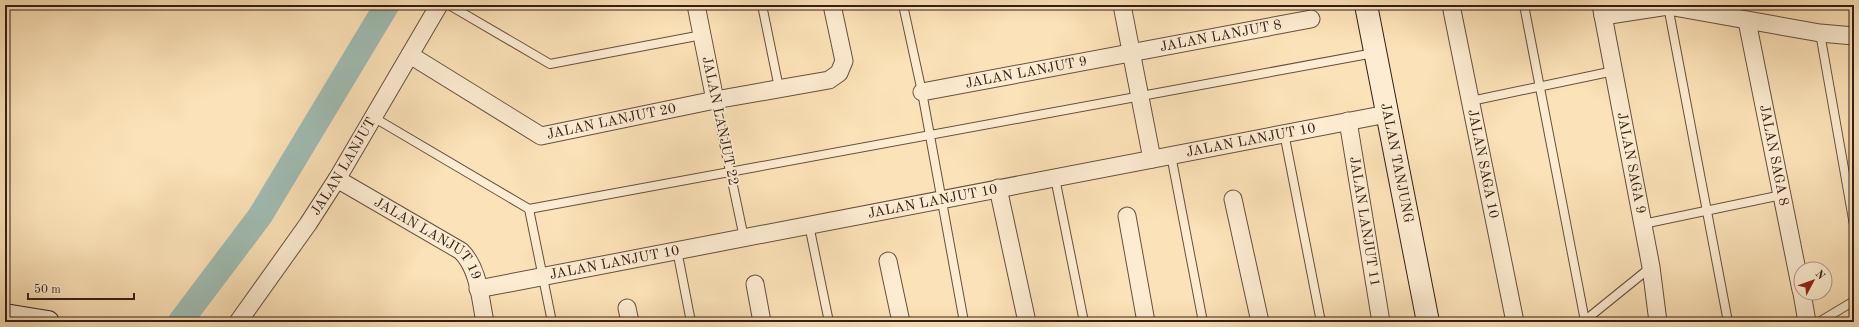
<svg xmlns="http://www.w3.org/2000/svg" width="1859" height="327" viewBox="0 0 1859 327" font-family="'Old Standard TT',serif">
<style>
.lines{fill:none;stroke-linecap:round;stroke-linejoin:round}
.river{stroke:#a0bdb4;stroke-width:25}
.lane-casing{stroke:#664f3e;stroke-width:10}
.street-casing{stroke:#664f3e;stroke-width:19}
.secondary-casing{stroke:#341e16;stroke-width:24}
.lane{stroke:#fdecd1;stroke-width:8}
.street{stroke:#fdecd1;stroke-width:17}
.secondary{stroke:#fdecd1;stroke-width:22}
.labels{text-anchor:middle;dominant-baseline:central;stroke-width:4;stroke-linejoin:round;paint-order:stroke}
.street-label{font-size:14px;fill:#341e16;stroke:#fdecd1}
</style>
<rect width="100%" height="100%" fill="#fce2b8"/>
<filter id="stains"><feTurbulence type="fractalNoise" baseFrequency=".005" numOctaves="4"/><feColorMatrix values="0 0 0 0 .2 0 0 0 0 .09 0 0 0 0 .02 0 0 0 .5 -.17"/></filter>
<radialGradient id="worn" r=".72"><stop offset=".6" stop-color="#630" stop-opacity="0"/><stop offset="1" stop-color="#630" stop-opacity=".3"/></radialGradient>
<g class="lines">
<polyline class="river" points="180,322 260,216 387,5"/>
<defs>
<g id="lane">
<polyline points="449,5 550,64 702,35"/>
<polyline points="762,5 779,88"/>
<polyline points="903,5 922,92 964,322"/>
<polyline points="1524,5 1585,321"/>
<polyline points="1668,6 1728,322"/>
<polyline points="1820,33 1854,225"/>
<polyline points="715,100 744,238"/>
<polyline points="1471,101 1614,71"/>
<polyline points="373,117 529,209 552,322"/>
<polyline points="1284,133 1321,322"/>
<polyline points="1171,155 1203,322"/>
<polyline points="1055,178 1084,322"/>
<polyline points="529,209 1374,53"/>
<polyline points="1643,224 1782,195"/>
<polyline points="809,225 829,322"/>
<polyline points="677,250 691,322"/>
<polyline points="1583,322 1651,267"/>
<polyline points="1819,322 1854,301"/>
</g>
<g id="street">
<polyline points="696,5 715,100"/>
<polyline points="1122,5 1152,159"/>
<path id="s1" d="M1451,5L1515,322"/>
<path id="s2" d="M1601,5L1651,267L1658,322"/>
<polyline points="1603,16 1668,6 1820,33 1854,36"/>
<path id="s3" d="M1747,21L1801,290"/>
<path id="s4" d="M410,55L541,136L715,100L829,80L839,73L844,61L832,5"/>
<path id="s5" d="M922,92L1311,19"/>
<path id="s6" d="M1348,121L1381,322"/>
<path id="s7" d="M337,179L461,251C479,269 480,298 485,322"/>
<polyline points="998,188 1027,322"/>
<polyline points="1233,199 1260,322"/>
<polyline points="1127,216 1146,322"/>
<polyline points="888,261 901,322"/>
<polyline points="755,284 762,322"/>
<path id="s8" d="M478,289L1387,114"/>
<polyline points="1802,293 1807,322"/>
<polyline points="627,308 630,322"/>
<path id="s9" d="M238,322L308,224L337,179L439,5"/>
</g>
<g id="secondary">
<path id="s10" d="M1366,5L1428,322"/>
<polyline points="5,315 48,322"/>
</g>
</defs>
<use href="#lane" class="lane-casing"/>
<use href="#street" class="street-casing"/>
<use href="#secondary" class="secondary-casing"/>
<use href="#lane" class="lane"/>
<use href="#street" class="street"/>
<use href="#secondary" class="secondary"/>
</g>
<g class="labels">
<g class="street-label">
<text stroke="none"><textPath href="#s5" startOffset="304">JALAN LANJUT 8</textPath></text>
<text stroke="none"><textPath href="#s5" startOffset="106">JALAN LANJUT 9</textPath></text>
<text stroke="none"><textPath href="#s4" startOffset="226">JALAN LANJUT 20</textPath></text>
<text transform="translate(720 121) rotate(78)">JALAN LANJUT 22</text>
<text stroke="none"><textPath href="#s8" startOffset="787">JALAN LANJUT 10</textPath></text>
<text stroke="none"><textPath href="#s3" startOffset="137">JALAN SAGA 8</textPath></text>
<text stroke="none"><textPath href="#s10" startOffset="161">JALAN TANJUNG</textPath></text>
<text stroke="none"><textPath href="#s1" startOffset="162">JALAN SAGA 10</textPath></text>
<text stroke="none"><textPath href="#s2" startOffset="161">JALAN SAGA 9</textPath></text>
<text stroke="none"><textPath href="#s9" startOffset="188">JALAN LANJUT</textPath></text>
<text stroke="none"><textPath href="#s8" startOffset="463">JALAN LANJUT 10</textPath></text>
<text stroke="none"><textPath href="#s6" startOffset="102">JALAN LANJUT 11</textPath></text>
<text stroke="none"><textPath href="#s7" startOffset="110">JALAN LANJUT 19</textPath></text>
<text stroke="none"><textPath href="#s8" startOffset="139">JALAN LANJUT 10</textPath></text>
</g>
</g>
<rect width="1859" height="327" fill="none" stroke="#fce2b8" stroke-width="20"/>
<rect x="6" y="6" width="1847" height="315" fill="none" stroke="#341e16" stroke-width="2"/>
<rect x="10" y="10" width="1839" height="307" fill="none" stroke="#341e16"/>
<g transform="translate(1813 281) rotate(49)"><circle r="19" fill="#fdecd1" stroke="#ad9a86"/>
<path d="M0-3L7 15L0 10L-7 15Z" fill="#8f2418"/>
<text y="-6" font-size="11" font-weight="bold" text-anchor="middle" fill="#341e16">N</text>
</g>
<path d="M28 293v6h106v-6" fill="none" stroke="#341e16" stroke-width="2"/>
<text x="34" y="293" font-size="12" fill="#341e16" stroke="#fdecd1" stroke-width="3" paint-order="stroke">50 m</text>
<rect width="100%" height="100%" filter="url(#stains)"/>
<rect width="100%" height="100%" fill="url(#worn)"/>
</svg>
